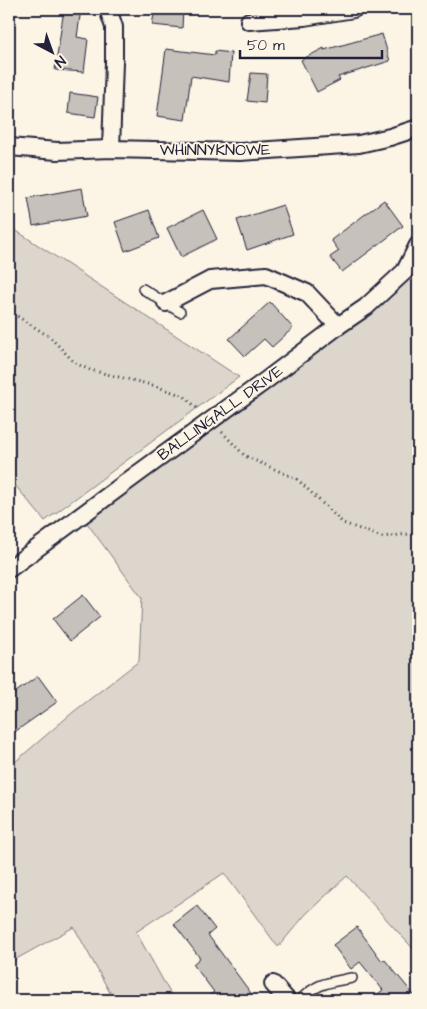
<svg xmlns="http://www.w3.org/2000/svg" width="427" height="1009" viewBox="0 0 427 1009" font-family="'Architects Daughter',sans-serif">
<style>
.green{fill:#dcd6cc;stroke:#7f7c84}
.building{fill:#c6c1bb;stroke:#22223b}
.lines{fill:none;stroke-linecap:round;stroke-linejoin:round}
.service-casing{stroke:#22223b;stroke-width:12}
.minor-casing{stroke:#22223b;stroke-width:20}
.path{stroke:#22223b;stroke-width:3;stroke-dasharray:1 4;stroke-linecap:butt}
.service{stroke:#fcf5e5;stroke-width:9}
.minor{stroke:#fcf5e5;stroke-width:16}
.labels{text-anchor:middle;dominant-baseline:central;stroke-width:4;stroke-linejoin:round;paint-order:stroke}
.street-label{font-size:16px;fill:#22223b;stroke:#fcf5e5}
</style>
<rect width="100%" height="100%" fill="#fcf5e5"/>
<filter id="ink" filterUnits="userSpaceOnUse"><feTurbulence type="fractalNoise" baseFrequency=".02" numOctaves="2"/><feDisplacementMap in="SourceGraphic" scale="10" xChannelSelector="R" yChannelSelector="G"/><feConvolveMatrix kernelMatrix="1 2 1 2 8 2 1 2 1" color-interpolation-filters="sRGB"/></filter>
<g filter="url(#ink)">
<g class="green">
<polygon points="9,9 11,9 9,95"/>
<polygon points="9,226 239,377 45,521 9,478"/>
<polygon points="418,245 418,954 347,876 306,914 278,947 224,873 136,932 174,1000 114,1000 74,927 9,963 9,767 72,713 139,661 142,598 81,515 366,306"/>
</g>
<g class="building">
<polygon points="64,9 81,9 77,37 88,39 84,72 55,70"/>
<polygon points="155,9 183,9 182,28 152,25"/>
<polygon points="382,34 390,61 338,77 340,80 317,92 301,60 324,48 324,50"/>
<polygon points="166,49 215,55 215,51 231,53 229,82 191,76 185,120 157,116"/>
<polygon points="251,73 267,74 265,103 247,101"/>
<polygon points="70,93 98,97 95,117 68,113"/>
<polygon points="82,188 87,216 33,226 28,198"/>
<polygon points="384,200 403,226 342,272 330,257 339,251 331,240"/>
<polygon points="283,205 293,234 247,250 237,220"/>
<polygon points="149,210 159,238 125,251 115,222"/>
<polygon points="203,210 217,239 181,257 167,228"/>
<polygon points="270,302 293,328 272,347 264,339 245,356 229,339"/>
<polygon points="83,595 100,617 70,641 53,619"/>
<polygon points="38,676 57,702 9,736 9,697"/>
<polygon points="197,906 215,929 208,935 256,1000 203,1000 214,992 193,964 200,958 174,924"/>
<polygon points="357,927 382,961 385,960 418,1000 370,1000 383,990 360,962 351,969 333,945"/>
</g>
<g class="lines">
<defs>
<g id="service">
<polyline points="143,289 180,312"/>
<path d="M300,1000C319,982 327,983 352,978"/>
</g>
<g id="minor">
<polyline points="108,9 114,27 114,62 111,149"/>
<polyline points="249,21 304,17 354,9"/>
<polyline points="9,147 57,151 111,149 240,152 359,144 390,137 418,128"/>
<polyline points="166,303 210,280 266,275 307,293 338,326"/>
<polyline points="9,569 136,475 265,381 338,326 366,307 405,271 418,245"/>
<polyline points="273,984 287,1000"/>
</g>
</defs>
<use href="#service" class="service-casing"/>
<use href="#minor" class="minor-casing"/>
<g class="path">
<polyline points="9,311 50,337 75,363 90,370 152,385 184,396 198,409"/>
<polyline points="222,432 245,456 297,479 343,523 382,537 418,533"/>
</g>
<use href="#service" class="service"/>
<use href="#minor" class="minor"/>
</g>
</g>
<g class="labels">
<g class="street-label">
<text x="215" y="150">WHINNYKNOWE</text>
<text transform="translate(220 413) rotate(-36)">BALLINGALL DRIVE</text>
</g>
</g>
<rect width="427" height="1009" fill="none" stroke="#fcf5e5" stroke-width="30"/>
<rect x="15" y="15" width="397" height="979" fill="none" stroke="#22223b" stroke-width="2" filter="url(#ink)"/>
<g transform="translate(52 52) rotate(139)" stroke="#fcf5e5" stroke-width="4" paint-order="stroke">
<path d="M0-4L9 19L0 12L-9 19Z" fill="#22223b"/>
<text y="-8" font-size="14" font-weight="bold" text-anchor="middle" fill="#22223b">N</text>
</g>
<path d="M240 50v8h142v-8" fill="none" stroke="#22223b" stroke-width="2.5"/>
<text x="247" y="50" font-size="15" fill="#22223b" stroke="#fcf5e5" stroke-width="4" paint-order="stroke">50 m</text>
</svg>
